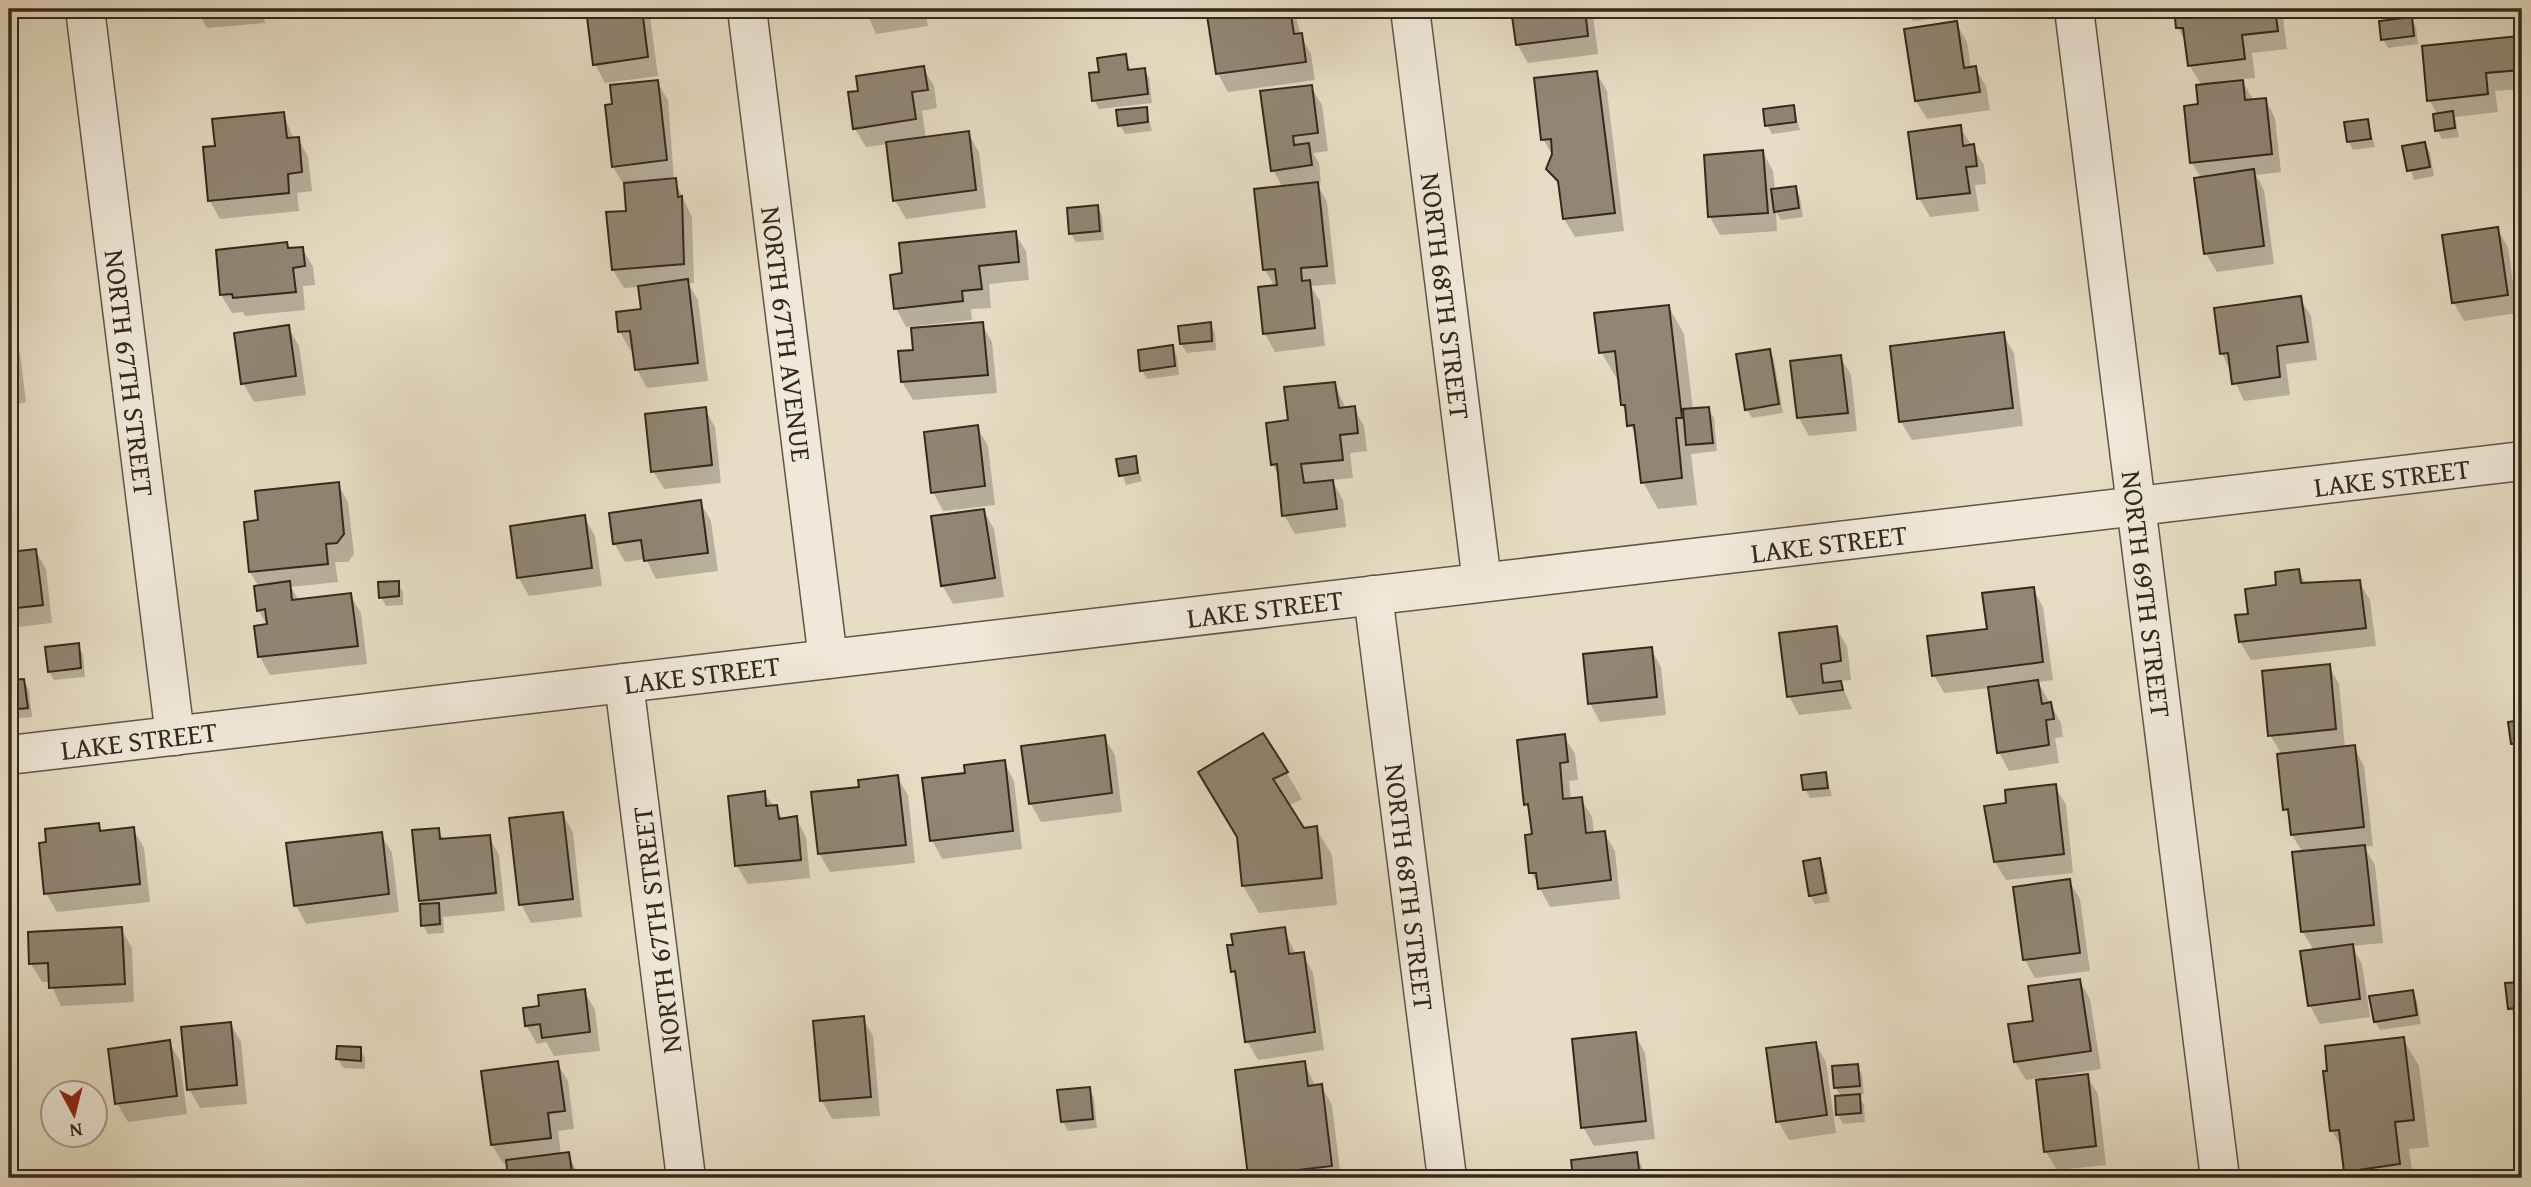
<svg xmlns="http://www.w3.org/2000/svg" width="2531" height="1187" viewBox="0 0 2531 1187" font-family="'Gentium Book Plus',serif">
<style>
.shadow{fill:#0003}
.building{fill:#918674;stroke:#34281d;stroke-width:2}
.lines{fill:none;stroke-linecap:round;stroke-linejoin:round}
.street-casing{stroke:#615547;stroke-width:41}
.street{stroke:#efe9d9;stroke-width:38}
.labels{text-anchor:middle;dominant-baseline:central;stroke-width:7;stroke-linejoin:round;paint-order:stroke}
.street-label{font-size:28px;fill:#34281d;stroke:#efe9d9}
</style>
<rect width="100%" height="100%" fill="#e7ddc4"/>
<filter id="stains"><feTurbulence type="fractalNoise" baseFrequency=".00286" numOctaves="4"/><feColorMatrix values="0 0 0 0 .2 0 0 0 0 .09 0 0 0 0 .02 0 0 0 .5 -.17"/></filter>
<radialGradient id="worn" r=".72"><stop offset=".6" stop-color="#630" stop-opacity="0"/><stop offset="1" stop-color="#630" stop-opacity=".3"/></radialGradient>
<g class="shadow">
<polygon points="196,9 263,9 265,23 207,28"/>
<polygon points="595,9 649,9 658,76 605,83 595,64"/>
<polygon points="865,9 900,9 871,13 871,17 925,9 928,26 876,34"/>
<polygon points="1208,9 1294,9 1301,36 1311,54 1315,80 1228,92 1218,74"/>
<polygon points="1513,9 1592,9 1598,54 1528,63 1517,44"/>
<polygon points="1906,9 1976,9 1976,13 1913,21"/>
<polygon points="2175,9 2282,9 2287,49 2252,53 2255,78 2241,79 2254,101 2265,99 2275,118 2281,172 2256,175 2264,190 2274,264 2217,272 2206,254 2201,178 2192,163 2202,86 2190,66 2187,44 2178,28"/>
<polygon points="2411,18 2416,27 2418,44 2388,48 2383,39"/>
<polygon points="1956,23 1967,42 1971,68 1975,68 1986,86 1990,110 1927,119 1916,101"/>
<polygon points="2517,38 2522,46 2522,89 2495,91 2498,112 2455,117 2459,137 2442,139 2437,130 2438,115 2429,100"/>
<polygon points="1125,56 1131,71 1144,69 1149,78 1152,103 1099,109 1094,100 1101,73"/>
<polygon points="923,68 934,86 937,108 922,111 926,139 968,133 979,152 986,208 906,219 895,200 888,144 866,147 855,129 850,94"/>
<polygon points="9,71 12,89 9,89"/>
<polygon points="1596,72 1607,91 1624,231 1575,237 1564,219 1561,189 1548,169 1553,156 1543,139"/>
<polygon points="657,82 668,100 674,179 692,217 694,283 688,283 698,300 708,381 647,388 637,370 634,350 630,350 620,332 618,314 643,310 640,287 624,288 613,270 628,212 624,185 613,167 614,106"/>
<polygon points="1311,87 1322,105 1328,151 1313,153 1319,163 1321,183 1317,184 1327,202 1336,284 1311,286 1320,301 1325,346 1275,352 1265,334 1275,287 1265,270 1283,188 1273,170"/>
<polygon points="1793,107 1800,130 1772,134 1767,125"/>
<polygon points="1146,109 1152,131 1125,134 1120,125"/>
<polygon points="283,114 294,139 298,138 308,157 312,191 297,193 299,211 220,219 210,201 217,148"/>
<polygon points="2368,121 2375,147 2353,150 2348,141"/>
<polygon points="1960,127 1984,165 1986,184 1975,185 1979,211 1930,217 1919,198"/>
<polygon points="2425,144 2430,153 2434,176 2414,180 2404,147"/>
<polygon points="1763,152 1773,171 1775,191 1795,188 1800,197 1803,217 1781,220 1776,212 1777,231 1720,235 1710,217"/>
<polygon points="1097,206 1102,215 1104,240 1076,242 1071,234"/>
<polygon points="2497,229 2508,247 2517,313 2464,321 2454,303"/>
<polygon points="1015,233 1026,251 1029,280 989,284 991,308 971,309 972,320 906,327 896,308 904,275"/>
<polygon points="287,244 290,249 302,248 313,267 315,285 303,286 305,310 245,316 243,312 232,313 221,295"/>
<polygon points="2300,298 2311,316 2317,360 2286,364 2290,395 2244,401 2222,353"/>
<polygon points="1669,307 1684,334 1693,410 1708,409 1714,418 1717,451 1691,454 1697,505 1658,509 1643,482 1638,441 1622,405 1620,379 1617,379 1601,352"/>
<polygon points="982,324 992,342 997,393 913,400 902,382 915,351"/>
<polygon points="1210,324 1215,333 1216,350 1187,353 1181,344"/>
<polygon points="288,327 299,346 306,395 254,402 243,383"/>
<polygon points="9,334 20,353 26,402 14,405 17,429 9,430"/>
<polygon points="2003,334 2014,353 2023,426 1912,440 1901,422"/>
<polygon points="1172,347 1177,356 1179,375 1147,379 1142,370"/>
<polygon points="1769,351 1774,360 1783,413 1752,418 1747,409"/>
<polygon points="1840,357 1851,375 1857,431 1809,436 1799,418 1792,363"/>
<polygon points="1334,383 1346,409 1354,408 1364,426 1367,451 1350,453 1353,478 1332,480 1343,500 1346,527 1295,534 1284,515 1280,477 1272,464 1290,422"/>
<polygon points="705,409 715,427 721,483 664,489 653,471"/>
<polygon points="977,427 988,446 995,505 943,511 933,492"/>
<polygon points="1135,458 1142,481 1126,485 1118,460"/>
<polygon points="338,484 348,502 354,554 348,562 335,562 338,582 291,587 299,601 350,595 361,613 367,664 270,675 260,657 268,626 258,610 259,587 250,572 260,521"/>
<polygon points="700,502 711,521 718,571 656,579 646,559 625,562 614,543"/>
<polygon points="983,510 994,529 1004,597 953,604 942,585"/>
<polygon points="584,517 595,536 602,586 529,596 518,577"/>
<polygon points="35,550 46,569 52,623 9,628 9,553"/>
<polygon points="2299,571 2306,584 2359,582 2370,600 2376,646 2251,660 2240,642 2250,615"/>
<polygon points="398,583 403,592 403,605 386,606 381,597"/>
<polygon points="2033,589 2043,607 2053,680 2038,682 2061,723 2063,737 2055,738 2059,763 2009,771 1999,752 1990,688 1944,693 1934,675 1989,630"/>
<polygon points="1836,628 1847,646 1851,680 1840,681 1852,709 1799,715 1789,696"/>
<polygon points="78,645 83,654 85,677 54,680 49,671"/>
<polygon points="1651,649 1661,667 1666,715 1600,722 1590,703"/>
<polygon points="2329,666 2339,684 2345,748 2354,747 2364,766 2373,846 2364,847 2375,865 2383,943 2352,946 2362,964 2370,1017 2320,1024 2310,1006 2314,951 2303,932 2303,853 2292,835 2291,820 2285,809 2282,755 2270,735"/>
<polygon points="24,681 29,690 32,717 9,719 9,682"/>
<polygon points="2522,722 2522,752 2517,752 2512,743 2510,724"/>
<polygon points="1564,736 1575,754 1578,780 1569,781 1571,800 1581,799 1592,817 1594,834 1604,833 1615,851 1620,899 1550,907 1531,872 1534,835 1531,813 1526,804"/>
<polygon points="1104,737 1115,755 1122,812 1041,822 1031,804"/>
<polygon points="1004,762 1014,781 1022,849 942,859 932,840 967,774"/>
<polygon points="1287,773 1302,799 1288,806 1303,829 1316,828 1332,855 1337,905 1259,913 1243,886 1239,838 1215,800"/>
<polygon points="1825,774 1832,796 1810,798 1805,789"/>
<polygon points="897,777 908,795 915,863 830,872 819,853 861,789"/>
<polygon points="2055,786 2066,805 2073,873 2006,880 1995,862 2008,804"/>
<polygon points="764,793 784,820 796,818 806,837 810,878 748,884 737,866"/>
<polygon points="563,814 573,833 582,917 531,923 521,904"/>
<polygon points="98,825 102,832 133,829 144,848 150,902 57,912 46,893"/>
<polygon points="438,830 445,841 489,837 499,855 505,911 443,917 444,933 428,934 423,925 420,900"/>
<polygon points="381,834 392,853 399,912 306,924 296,905"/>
<polygon points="1819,860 1824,869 1830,902 1815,904 1810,896"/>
<polygon points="2069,881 2080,899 2090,971 2035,978 2025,960"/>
<polygon points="121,929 132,948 134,1002 61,1006 50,982 42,982 31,964"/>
<polygon points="1284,929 1296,955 1303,954 1313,973 1324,1050 1258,1060 1247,1041 1239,981 1233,971"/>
<polygon points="2079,980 2090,999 2101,1069 2047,1077 2048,1080 2087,1076 2098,1094 2106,1165 2057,1170 2046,1152 2038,1078 2026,1080 2015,1062 2035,1022"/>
<polygon points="2522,984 2522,1017 2515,1017 2510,1008 2507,985"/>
<polygon points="584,991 595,1010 600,1051 554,1056 546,1042 537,1044 526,1025 541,1008"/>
<polygon points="2412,991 2417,1000 2421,1024 2380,1030 2375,1021"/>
<polygon points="863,1018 873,1036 880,1116 832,1119 822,1101"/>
<polygon points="230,1023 241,1042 247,1104 200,1108 189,1089"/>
<polygon points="1635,1034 1645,1053 1655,1139 1594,1146 1583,1127"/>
<polygon points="2403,1039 2419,1066 2429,1147 2409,1149 2413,1178 2350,1178 2344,1151 2332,1131"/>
<polygon points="169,1042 180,1061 187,1114 128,1122 117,1103"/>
<polygon points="1816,1044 1826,1062 1836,1133 1789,1140 1778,1121"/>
<polygon points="360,1049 365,1058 365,1069 343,1068 338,1059"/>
<polygon points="557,1063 568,1081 574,1129 558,1131 561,1155 568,1154 580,1178 510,1178 508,1163 503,1163 492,1145 483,1073"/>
<polygon points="1304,1063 1316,1087 1321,1086 1332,1105 1341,1178 1251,1178 1237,1071"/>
<polygon points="1857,1066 1862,1074 1864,1094 1858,1095 1864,1105 1865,1122 1843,1124 1838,1115 1841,1097 1836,1088"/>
<polygon points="1089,1089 1094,1098 1097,1128 1068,1131 1063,1122"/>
<polygon points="1636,1154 1647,1178 1575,1178 1573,1161"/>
</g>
<g class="building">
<polygon points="586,9 642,9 648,57 593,65"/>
<polygon points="863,9 912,9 864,16"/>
<polygon points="1206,9 1290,9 1294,34 1302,33 1306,62 1216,74"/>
<polygon points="1511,9 1585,9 1588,36 1516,45"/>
<polygon points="2174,9 2275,9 2278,31 2242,35 2245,59 2188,66 2183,28 2176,28"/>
<polygon points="2412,17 2414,36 2381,40 2379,21"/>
<polygon points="1957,21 1964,68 1976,66 1980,92 1915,101 1904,29"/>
<polygon points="2518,36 2521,70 2486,73 2488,94 2427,101 2422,46"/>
<polygon points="1126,54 1128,70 1145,68 1148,94 1092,101 1089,73 1099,72 1097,58"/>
<polygon points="924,66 928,90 912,92 916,119 853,129 848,92 858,91 856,76"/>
<polygon points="1597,71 1615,213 1563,219 1558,181 1546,169 1552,154 1551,139 1541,140 1534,78"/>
<polygon points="658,80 667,160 612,167 605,105 612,104 610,85"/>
<polygon points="2243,80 2245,100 2266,98 2272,154 2190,163 2184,106 2198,104 2196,85"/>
<polygon points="1312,85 1318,133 1293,136 1294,145 1309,143 1312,165 1271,171 1260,91"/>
<polygon points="1794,105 1796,122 1765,126 1763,109"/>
<polygon points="1147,107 1148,122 1118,126 1116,110"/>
<polygon points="2453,111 2455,128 2435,131 2433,114"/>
<polygon points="284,112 287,138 299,137 302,172 288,174 289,193 208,201 203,147 215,146 212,119"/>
<polygon points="2368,119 2371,139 2347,142 2344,122"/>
<polygon points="1961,125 1963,146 1974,144 1977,166 1966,167 1970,193 1917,199 1908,132"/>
<polygon points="969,131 976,190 893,201 886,142"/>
<polygon points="2425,142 2430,167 2407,171 2402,146"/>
<polygon points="1763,150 1768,213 1708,217 1704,155"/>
<polygon points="2254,169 2264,246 2204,254 2194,178"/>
<polygon points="676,178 678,197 682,196 684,264 612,270 606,212 626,211 624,183"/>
<polygon points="1318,182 1327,266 1301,268 1302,281 1310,280 1315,328 1263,334 1258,287 1277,285 1275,269 1263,270 1254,189"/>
<polygon points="1796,186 1799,208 1774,212 1771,189"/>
<polygon points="1098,205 1100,231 1069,234 1067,208"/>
<polygon points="2498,227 2508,295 2452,303 2442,235"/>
<polygon points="1016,231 1019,262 979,266 982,289 962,291 963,301 894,309 890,275 902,273 899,243"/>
<polygon points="287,242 288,248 303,247 305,266 293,268 296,292 233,298 232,294 220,295 216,250"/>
<polygon points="688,279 698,363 635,370 630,331 618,332 616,312 641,309 638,286"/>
<polygon points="2301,296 2308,342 2277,346 2280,377 2232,384 2228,353 2220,354 2214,308"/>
<polygon points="1669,305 1682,418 1676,418 1682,478 1641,483 1634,425 1627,426 1625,405 1621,405 1615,351 1599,353 1594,313"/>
<polygon points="983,322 988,375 901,382 898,351 913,350 911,328"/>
<polygon points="1211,322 1212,341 1180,344 1178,326"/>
<polygon points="289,325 296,376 241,384 234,333"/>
<polygon points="9,332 17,384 9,386"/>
<polygon points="2004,332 2013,408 1899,422 1890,346"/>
<polygon points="1173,345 1175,366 1140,371 1138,350"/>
<polygon points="1770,349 1779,404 1745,410 1736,354"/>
<polygon points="1841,355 1848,413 1797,418 1790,361"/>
<polygon points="1335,382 1339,408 1355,406 1358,433 1340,435 1343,460 1301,464 1304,483 1333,480 1337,509 1282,516 1277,464 1271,465 1266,423 1288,420 1284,387"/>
<polygon points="706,407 712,465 651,472 645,414"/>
<polygon points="1709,407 1713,443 1686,445 1683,409"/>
<polygon points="978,425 985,486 931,493 924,432"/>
<polygon points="1136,456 1138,473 1119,476 1116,459"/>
<polygon points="339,482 344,534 337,543 326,544 328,564 249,572 244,522 258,520 255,491"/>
<polygon points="701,500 708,553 644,561 641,540 613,544 609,513"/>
<polygon points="984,509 995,578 941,586 931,516"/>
<polygon points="585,515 592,568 517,578 510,526"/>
<polygon points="36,549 43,605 9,609 9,552"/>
<polygon points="2299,569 2301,583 2360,580 2366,628 2239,642 2235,615 2248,614 2245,589 2276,585 2275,572"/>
<polygon points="290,581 292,600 351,593 358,646 258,657 254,626 267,624 265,609 257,611 254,586"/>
<polygon points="399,581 399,596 379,598 378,582"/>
<polygon points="2034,587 2043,662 1932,676 1927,636 1987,629 1982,593"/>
<polygon points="1837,626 1841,661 1821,664 1823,683 1841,681 1843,690 1787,697 1779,633"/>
<polygon points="79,643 81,668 48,672 45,647"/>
<polygon points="1652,647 1657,697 1588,704 1583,654"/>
<polygon points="2330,664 2336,729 2268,736 2262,671"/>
<polygon points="24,679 28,708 9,710 9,680"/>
<polygon points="2038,680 2042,704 2051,702 2054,719 2046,720 2049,745 1997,753 1988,687"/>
<polygon points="2522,720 2522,743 2511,744 2508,722"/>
<polygon points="1263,733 1288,772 1273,779 1304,828 1317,826 1322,878 1242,886 1237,837 1198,772"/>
<polygon points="1565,734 1568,762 1560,763 1563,799 1582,797 1586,833 1605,831 1611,880 1538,889 1536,873 1529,873 1525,835 1532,834 1528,804 1524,805 1517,740"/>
<polygon points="1105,735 1112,793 1029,804 1021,746"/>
<polygon points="2355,745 2364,827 2291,835 2288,809 2283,810 2277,754"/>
<polygon points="1005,760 1013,831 930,841 922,778 965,773 964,765"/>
<polygon points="1826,772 1828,788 1803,790 1801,775"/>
<polygon points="898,775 906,845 818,854 811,792 859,787 858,780"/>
<polygon points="2056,784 2064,854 1994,862 1984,806 2006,803 2005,790"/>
<polygon points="765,791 766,806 777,805 779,819 797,816 801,860 735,866 728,796"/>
<polygon points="563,812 573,899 519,905 509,818"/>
<polygon points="99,823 100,831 134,827 140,884 44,894 39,843 46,842 45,829"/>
<polygon points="439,828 440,839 490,835 496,893 419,901 412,830"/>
<polygon points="382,832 389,894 294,906 286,843"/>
<polygon points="2365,845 2374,925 2301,932 2292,852"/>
<polygon points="1820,858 1826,893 1809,896 1803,861"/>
<polygon points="2070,879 2080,953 2023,960 2013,887"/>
<polygon points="439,903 440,924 421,926 420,904"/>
<polygon points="122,927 125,984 49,988 48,963 29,964 28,932"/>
<polygon points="1285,927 1289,954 1304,952 1315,1032 1245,1042 1235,971 1231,972 1227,945 1233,945 1231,934"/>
<polygon points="2353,944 2360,999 2308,1006 2300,951"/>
<polygon points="2080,979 2091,1051 2014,1062 2008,1024 2033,1021 2028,986"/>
<polygon points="2522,982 2522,1007 2508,1009 2505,983"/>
<polygon points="585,989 590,1032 542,1038 540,1024 525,1026 523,1008 539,1006 538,995"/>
<polygon points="2413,990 2417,1015 2374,1022 2369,996"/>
<polygon points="864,1016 871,1097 820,1101 813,1021"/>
<polygon points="231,1022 237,1085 187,1090 181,1027"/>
<polygon points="1636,1032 1646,1121 1581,1128 1572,1039"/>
<polygon points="2404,1037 2414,1120 2395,1122 2400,1164 2344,1172 2339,1130 2330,1131 2323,1071 2327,1071 2325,1046"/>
<polygon points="170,1040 177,1096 115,1104 108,1049"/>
<polygon points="1816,1042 1827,1115 1776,1122 1766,1048"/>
<polygon points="337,1046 361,1047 361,1061 336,1059"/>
<polygon points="558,1061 565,1111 548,1113 551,1138 491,1145 481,1071"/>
<polygon points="1305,1061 1308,1086 1322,1084 1332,1166 1248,1176 1235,1070"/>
<polygon points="1858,1064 1860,1086 1834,1088 1832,1066"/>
<polygon points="2088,1074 2096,1146 2044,1152 2036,1080"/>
<polygon points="1090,1087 1093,1119 1061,1122 1057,1090"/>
<polygon points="1860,1094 1861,1113 1836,1115 1835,1096"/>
<polygon points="569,1152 573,1178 508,1178 506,1160"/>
<polygon points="1637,1152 1640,1178 1573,1178 1571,1160"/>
<polygon points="2098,1171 2099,1178 2048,1178"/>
</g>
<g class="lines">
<defs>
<g id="street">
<polyline points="85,9 175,736"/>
<polyline points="747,9 828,659"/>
<polyline points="1410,9 1482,582"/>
<polyline points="2074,9 2220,1178"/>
<polyline points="1373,595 1447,1178"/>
<polyline points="624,683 686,1178"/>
<polyline points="9,755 2522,461"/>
</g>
</defs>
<use href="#street" class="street-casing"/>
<use href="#street" class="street"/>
</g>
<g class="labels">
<g class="street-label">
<text transform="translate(1446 296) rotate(83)">NORTH 68TH STREET</text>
<text transform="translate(787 334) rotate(83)">NORTH 67TH AVENUE</text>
<text transform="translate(130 373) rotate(83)">NORTH 67TH STREET</text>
<text transform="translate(2392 477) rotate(-7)">LAKE STREET</text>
<text transform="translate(1829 543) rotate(-7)">LAKE STREET</text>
<text transform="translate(2147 594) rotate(83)">NORTH 69TH STREET</text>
<text transform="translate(1265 608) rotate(-7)">LAKE STREET</text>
<text transform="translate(702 674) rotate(-7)">LAKE STREET</text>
<text transform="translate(139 740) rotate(-7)">LAKE STREET</text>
<text transform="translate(1410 887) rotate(83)">NORTH 68TH STREET</text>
<text transform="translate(656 930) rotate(-97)">NORTH 67TH STREET</text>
</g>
</g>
<rect width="2531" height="1187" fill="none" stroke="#e7ddc4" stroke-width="35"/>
<rect x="10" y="10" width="2510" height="1166" fill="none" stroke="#34281d" stroke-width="3.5"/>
<rect x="18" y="18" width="2496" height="1152" fill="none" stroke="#34281d" stroke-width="2"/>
<g transform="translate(74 1114) rotate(173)"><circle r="33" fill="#efe9d9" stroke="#a49c8e" stroke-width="2"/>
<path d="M0-5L12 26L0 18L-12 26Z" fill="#8f2418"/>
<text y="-10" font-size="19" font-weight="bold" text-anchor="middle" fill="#34281d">N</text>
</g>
<rect width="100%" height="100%" filter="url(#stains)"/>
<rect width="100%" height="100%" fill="url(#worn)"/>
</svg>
